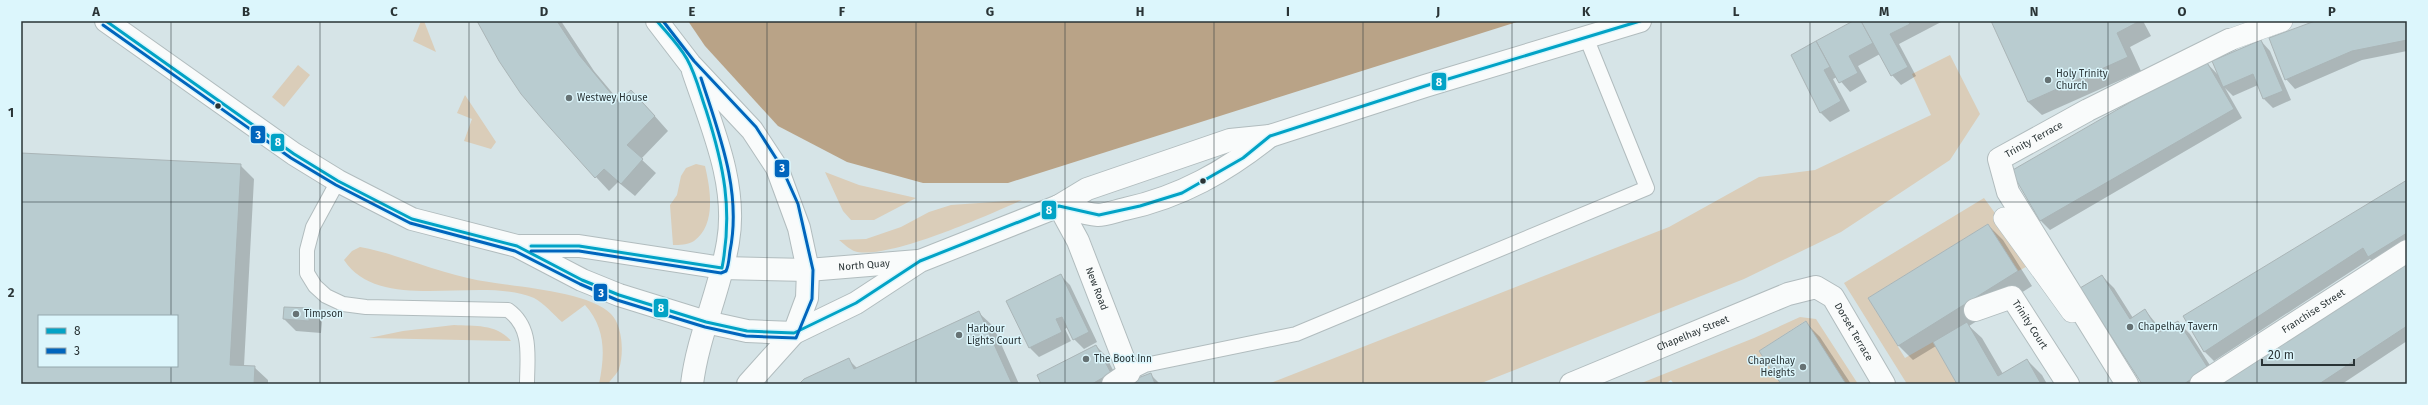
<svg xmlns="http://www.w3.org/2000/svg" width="2428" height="405" viewBox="0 0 2428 405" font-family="'Fira Sans',sans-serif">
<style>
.green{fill:#dacdb9}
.water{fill:#b9a387}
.shadow{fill:#0003;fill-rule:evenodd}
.building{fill:#b9ccd0;stroke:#aab5b7;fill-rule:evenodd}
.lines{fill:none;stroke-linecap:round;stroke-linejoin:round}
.service-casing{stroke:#b1bcbe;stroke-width:16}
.pedestrian-casing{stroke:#b1bcbe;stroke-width:22}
.minor-casing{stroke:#b1bcbe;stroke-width:24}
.trunk-casing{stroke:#b1bcbe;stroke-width:24}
.service{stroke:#f9fbfb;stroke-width:14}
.pedestrian{stroke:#f9fbfb;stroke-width:21}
.minor{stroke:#f9fbfb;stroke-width:22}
.trunk{stroke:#f9fbfb;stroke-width:22}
.bus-1-casing{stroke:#dcf6fc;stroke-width:6}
.bus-2-casing{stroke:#dcf6fc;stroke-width:6}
.bus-1{stroke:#02a3c6;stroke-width:3}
.bus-2{stroke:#0065bd;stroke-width:3}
.grid{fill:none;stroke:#2a3436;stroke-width:1;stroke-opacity:0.55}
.poi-dot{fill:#667274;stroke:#dcf6fc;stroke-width:1.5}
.bus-dot{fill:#2a3436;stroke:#dcf6fc;stroke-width:1.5}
.labels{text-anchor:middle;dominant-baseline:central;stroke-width:3;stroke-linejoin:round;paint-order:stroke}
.poi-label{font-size:10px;fill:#2a3436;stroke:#dcf6fc;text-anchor:start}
.street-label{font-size:10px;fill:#2a3436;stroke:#dcf6fc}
.line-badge{stroke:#dcf6fc;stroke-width:1.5}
.badge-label{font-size:11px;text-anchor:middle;font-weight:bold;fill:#fff}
.neatline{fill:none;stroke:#2a3436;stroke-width:1.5}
.grid-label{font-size:13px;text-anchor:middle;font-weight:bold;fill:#2a3436}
</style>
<rect width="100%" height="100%" fill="#d6e4e7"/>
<g class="green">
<polygon points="421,21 424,21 436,52 413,41"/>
<polygon points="1950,55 1980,114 1950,160 1841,232 1744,279 1479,384 1268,384 1669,227 1759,177 1815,170 1931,115 1912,74"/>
<polygon points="298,65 310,75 284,107 272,97"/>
<polygon points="465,95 496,142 491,149 464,141 472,119 457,113"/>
<path d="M696,164L705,166C710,188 717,224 694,241C688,245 679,245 673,245L670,205L677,195L681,176L686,168Z"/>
<polygon points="825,172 859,185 916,198 874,220 851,220 843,211"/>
<polygon points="1984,198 2032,264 2018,271 1988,224 1868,298 1905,358 1933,342 1957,384 1907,384 1844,283"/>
<path d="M1022,200C991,214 884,262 854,251C849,249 843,243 839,240L866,239L901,227L929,212L951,205Z"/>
<path d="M360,247C389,252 416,264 445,272C459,276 474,280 489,282C519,287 590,292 611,314C623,326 624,354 619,369C617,374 611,379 608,384H599C605,355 606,328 585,305L562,322C554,315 544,303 534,298C480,275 380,315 344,260L352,251Z"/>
<polygon points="1800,317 1816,319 1858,384 1846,384 1805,321 1759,351 1781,384 1674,384 1671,380 1665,384 1639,384 1754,338"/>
<path d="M454,325C475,326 497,324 511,341L369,338L403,331Z"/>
</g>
<polygon class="water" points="688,21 1520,21 1008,183 923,183 847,162 778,126 705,46"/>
<g class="shadow">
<polygon points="478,21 561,21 594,71 620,102 645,105 668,131 641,159 656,173 635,196 618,182 609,191 596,177 521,93"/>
<polygon points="1855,21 1943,21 1899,44 1916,76 1901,85 1892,75 1880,54 1858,66 1867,82 1850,92 1837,77 1833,79 1850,111 1830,122 1820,112 1792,55"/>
<polygon points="1992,21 2143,21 2151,36 2130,47 2141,71 2042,115 2028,102"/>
<polygon points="2317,21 2407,21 2407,51 2362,60 2295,89 2286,79"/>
<polygon points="2261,41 2270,51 2291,100 2273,108 2264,99 2258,85 2233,96 2225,88 2242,118 2050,230 2041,221 2012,172 2204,60 2220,77"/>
<path d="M21,154L240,165L254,179L244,366L254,367L268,380V384H21ZM39,316H177V366H39Z"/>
<polygon points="2407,181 2407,248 2378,266 2370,259 2214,361 2204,351"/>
<polygon points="1988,225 2003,240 2032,286 1969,326 1982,338 2003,374 2027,360 2042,375 2047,384 1959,384 1936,346 1913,360 1898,345"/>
<polygon points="2407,262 2407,341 2342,384 2143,384 2102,276 2114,288 2133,318 2145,310 2163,332 2178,322 2190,334 2220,381"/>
<polygon points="1061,276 1070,285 1097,342 1084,349 1074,339 1068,327 1065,329 1071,341 1039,357 1030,348"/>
<polygon points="284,308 310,309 322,322 321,333 296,331 284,319"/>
<polygon points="979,313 993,326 1019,384 800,384 849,360 858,369"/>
<polygon points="1805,322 1820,337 1851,384 1782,384"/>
<polygon points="1096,346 1105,355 1120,383 1043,384"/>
<polygon points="1150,374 1160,384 1125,384"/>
</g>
<g class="building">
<polygon points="477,21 557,21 580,56 618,102 631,90 655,116 627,145 643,159 621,184 604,169 595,178 543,120 521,94 499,61"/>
<polygon points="1853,21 1861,21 1873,43 1849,56 1858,73 1839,83 1816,41"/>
<polygon points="1861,21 1908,21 1910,24 1890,34 1908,67 1891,76"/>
<polygon points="1991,21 2137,21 2138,22 2117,33 2128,57 2028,102"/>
<polygon points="2315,21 2407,21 2407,40 2352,51 2285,80 2269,38"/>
<polygon points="2261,40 2283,91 2263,99 2253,74 2223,87 2212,61"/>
<polygon points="1816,41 1830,67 1824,70 1841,101 1820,113 1791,55"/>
<polygon points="2205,59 2234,109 2040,221 2011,171"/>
<path d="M21,153L241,164L230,365L255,366L254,384H21ZM39,316H177V366H39Z"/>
<polygon points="2407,180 2407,233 2368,257 2363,248 2204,352 2183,316"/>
<polygon points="1988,224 2018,271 1898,346 1868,298"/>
<polygon points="2407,261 2407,326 2319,384 2213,384"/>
<polygon points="1061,274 1089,332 1073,340 1062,317 1056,319 1062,332 1029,348 1006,301"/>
<polygon points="2102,275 2130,319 2145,309 2159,332 2178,321 2208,368 2184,384 2142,384 2080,288"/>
<polygon points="284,307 310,308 309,321 283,319"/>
<polygon points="979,311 1012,384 799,384 804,379 849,358 854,369"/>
<polygon points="1806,321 1846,384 1781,384 1759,351"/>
<polygon points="1967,322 1998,376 2027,359 2041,384 1957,384 1933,342"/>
<polygon points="1096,345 1111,373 1092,384 1041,384 1037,375"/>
<polygon points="1151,373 1155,384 1122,384"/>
</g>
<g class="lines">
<defs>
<g id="service">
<path d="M338,181L313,227L307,250V273L315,286L326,296L343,304L366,307L508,310C533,328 527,357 527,384"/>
<polyline points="1129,373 1145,365 1296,334 1647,188 1586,37"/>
</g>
<g id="pedestrian">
<polyline points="2229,40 2282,21"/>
<polyline points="2004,218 2072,312"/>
</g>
<g id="minor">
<polyline points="106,21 294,154 338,181 412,219 517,246 582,280 619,295 706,322 747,331 794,333 856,303 920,261 1059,206 1087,189 1230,140 1270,136 1425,86 1640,21"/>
<path d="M1059,206C1071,209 1085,214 1098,215C1106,215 1116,211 1125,209C1181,197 1226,171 1270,136"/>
<path id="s1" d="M1059,206L1078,241L1129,373L1113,384"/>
<path id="s2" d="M521,246H579L722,268L808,270L918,261"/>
<path id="s3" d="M1975,310L2012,297L2068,384"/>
<path id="s4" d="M1571,384L1788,294L1816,287L1833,297L1884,384"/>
<path id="s5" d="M2127,384L2008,192L1999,159L2088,110L2229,40"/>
<path id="s6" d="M2201,384L2407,251"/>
</g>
<g id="trunk">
<polyline points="657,21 690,64 752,130 777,168 799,228 808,270 807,298 794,333 748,384"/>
<path d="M692,384C698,335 720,291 728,242C738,184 711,125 693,71"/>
</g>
</defs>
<use href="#service" class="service-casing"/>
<use href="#pedestrian" class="pedestrian-casing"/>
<use href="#minor" class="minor-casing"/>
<use href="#trunk" class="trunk-casing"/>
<use href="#service" class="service"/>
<use href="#pedestrian" class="pedestrian"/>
<use href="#minor" class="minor"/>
<use href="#trunk" class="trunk"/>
<defs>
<g id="bus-1">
<polyline points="106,21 294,154 338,181 412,219 517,246 582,280 619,295 706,322 747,331 794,333 856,303 920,261 1059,206 1099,215 1140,206 1182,193 1243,158 1270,136 1425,86 1640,21"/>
<path d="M531,246H579L722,268C733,210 724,166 706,110C700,93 696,75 687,59C679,45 667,33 657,21"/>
</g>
<g id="bus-2">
<polyline points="103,25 291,158 336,185 410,223 515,251 580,284 617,300 705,327 746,336 796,338 812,299 813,270 798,204 781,166 756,127 694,61 663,21"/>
<path d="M531,251H579L721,273L726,271C729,265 729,257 730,251C742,191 719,134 701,78"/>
</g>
</defs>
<use href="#bus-1" class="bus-1-casing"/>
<use href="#bus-2" class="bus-2-casing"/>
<use href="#bus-1" class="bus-1"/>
<use href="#bus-2" class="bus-2"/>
</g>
<path class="grid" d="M171,21V316M320,21V384M469,21V384M618,21V384M767,21V384M916,21V384M1065,21V384M1214,21V384M1363,21V384M1512,21V384M1661,21V384M1810,21V384M1959,21V384M2108,21V384M2257,21V384M21,202H2407M171,366V384"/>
<g class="poi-dot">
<circle cx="2048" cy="80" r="4"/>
<circle cx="569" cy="98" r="4"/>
<circle cx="296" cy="314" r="4"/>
<circle cx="2130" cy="327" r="4"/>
<circle cx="959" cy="335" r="4"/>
<circle cx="1086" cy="359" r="4"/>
<circle cx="1803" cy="367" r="4"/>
</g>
<g class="bus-dot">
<circle cx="218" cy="106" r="3.5"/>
<circle cx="1203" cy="181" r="3.5"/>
</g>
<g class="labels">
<g class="poi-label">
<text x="2056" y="74">Holy Trinity<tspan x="2056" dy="12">Church</tspan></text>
<text x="577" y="98">Westwey House</text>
<text x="304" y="314">Timpson</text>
<text x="2138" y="327">Chapelhay Tavern</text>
<text x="967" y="329">Harbour<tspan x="967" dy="12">Lights Court</tspan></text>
<text x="1094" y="359">The Boot Inn</text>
<text x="1795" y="361" text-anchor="end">Chapelhay<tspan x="1795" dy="12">Heights</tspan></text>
</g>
<g class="street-label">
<text stroke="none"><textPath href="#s5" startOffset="300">Trinity Terrace</textPath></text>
<text stroke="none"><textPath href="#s2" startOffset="345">North Quay</textPath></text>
<text stroke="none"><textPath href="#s1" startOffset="91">New Road</textPath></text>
<text stroke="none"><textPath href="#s6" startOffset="134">Franchise Street</textPath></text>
<text stroke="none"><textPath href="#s3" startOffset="72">Trinity Court</textPath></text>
<text stroke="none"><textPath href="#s4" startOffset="324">Dorset Terrace</textPath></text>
<text stroke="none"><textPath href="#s4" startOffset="132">Chapelhay Street</textPath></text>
</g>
</g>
<g class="line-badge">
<rect x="1431" y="72" width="16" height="19" rx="4" fill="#02a3c6"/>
<rect x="250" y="125" width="16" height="19" rx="4" fill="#0065bd"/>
<rect x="270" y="133" width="15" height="19" rx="4" fill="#02a3c6"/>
<rect x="774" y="159" width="16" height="19" rx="4" fill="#0065bd"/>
<rect x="1041" y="200" width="16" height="20" rx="4" fill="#02a3c6"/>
<rect x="593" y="283" width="15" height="19" rx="4" fill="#0065bd"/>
<rect x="653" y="298" width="16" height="20" rx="4" fill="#02a3c6"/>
</g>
<g class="badge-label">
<text x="1439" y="86">8</text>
<text x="258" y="139">3</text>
<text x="278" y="146">8</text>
<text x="782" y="172">3</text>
<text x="1049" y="214">8</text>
<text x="601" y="297">3</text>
<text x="661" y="312">8</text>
</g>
<rect width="2428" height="405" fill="none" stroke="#dcf6fc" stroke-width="44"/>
<rect x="38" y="315" width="140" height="52" fill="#dcf6fc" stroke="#95a8ad"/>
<rect x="46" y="328" width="20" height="6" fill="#02a3c6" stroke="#95a8ad"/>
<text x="74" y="335" font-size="12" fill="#2a3436">8</text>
<rect x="46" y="348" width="20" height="6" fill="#0065bd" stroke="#95a8ad"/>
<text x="74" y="355" font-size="12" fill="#2a3436">3</text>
<path d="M2262 359v6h92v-6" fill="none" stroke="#2a3436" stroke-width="2"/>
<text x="2268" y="359" font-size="12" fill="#2a3436" stroke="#dcf6fc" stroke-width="3" paint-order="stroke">20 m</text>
<rect x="22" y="22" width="2384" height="361" class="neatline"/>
<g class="grid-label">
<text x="96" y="16">A</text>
<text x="246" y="16">B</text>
<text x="394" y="16">C</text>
<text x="544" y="16">D</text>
<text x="692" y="16">E</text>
<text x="842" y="16">F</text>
<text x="990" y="16">G</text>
<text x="1140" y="16">H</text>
<text x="1288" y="16">I</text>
<text x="1438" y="16">J</text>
<text x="1586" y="16">K</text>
<text x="1736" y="16">L</text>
<text x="1884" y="16">M</text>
<text x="2034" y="16">N</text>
<text x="2182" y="16">O</text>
<text x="2332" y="16">P</text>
<text x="11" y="117">1</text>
<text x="11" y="297">2</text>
</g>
</svg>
